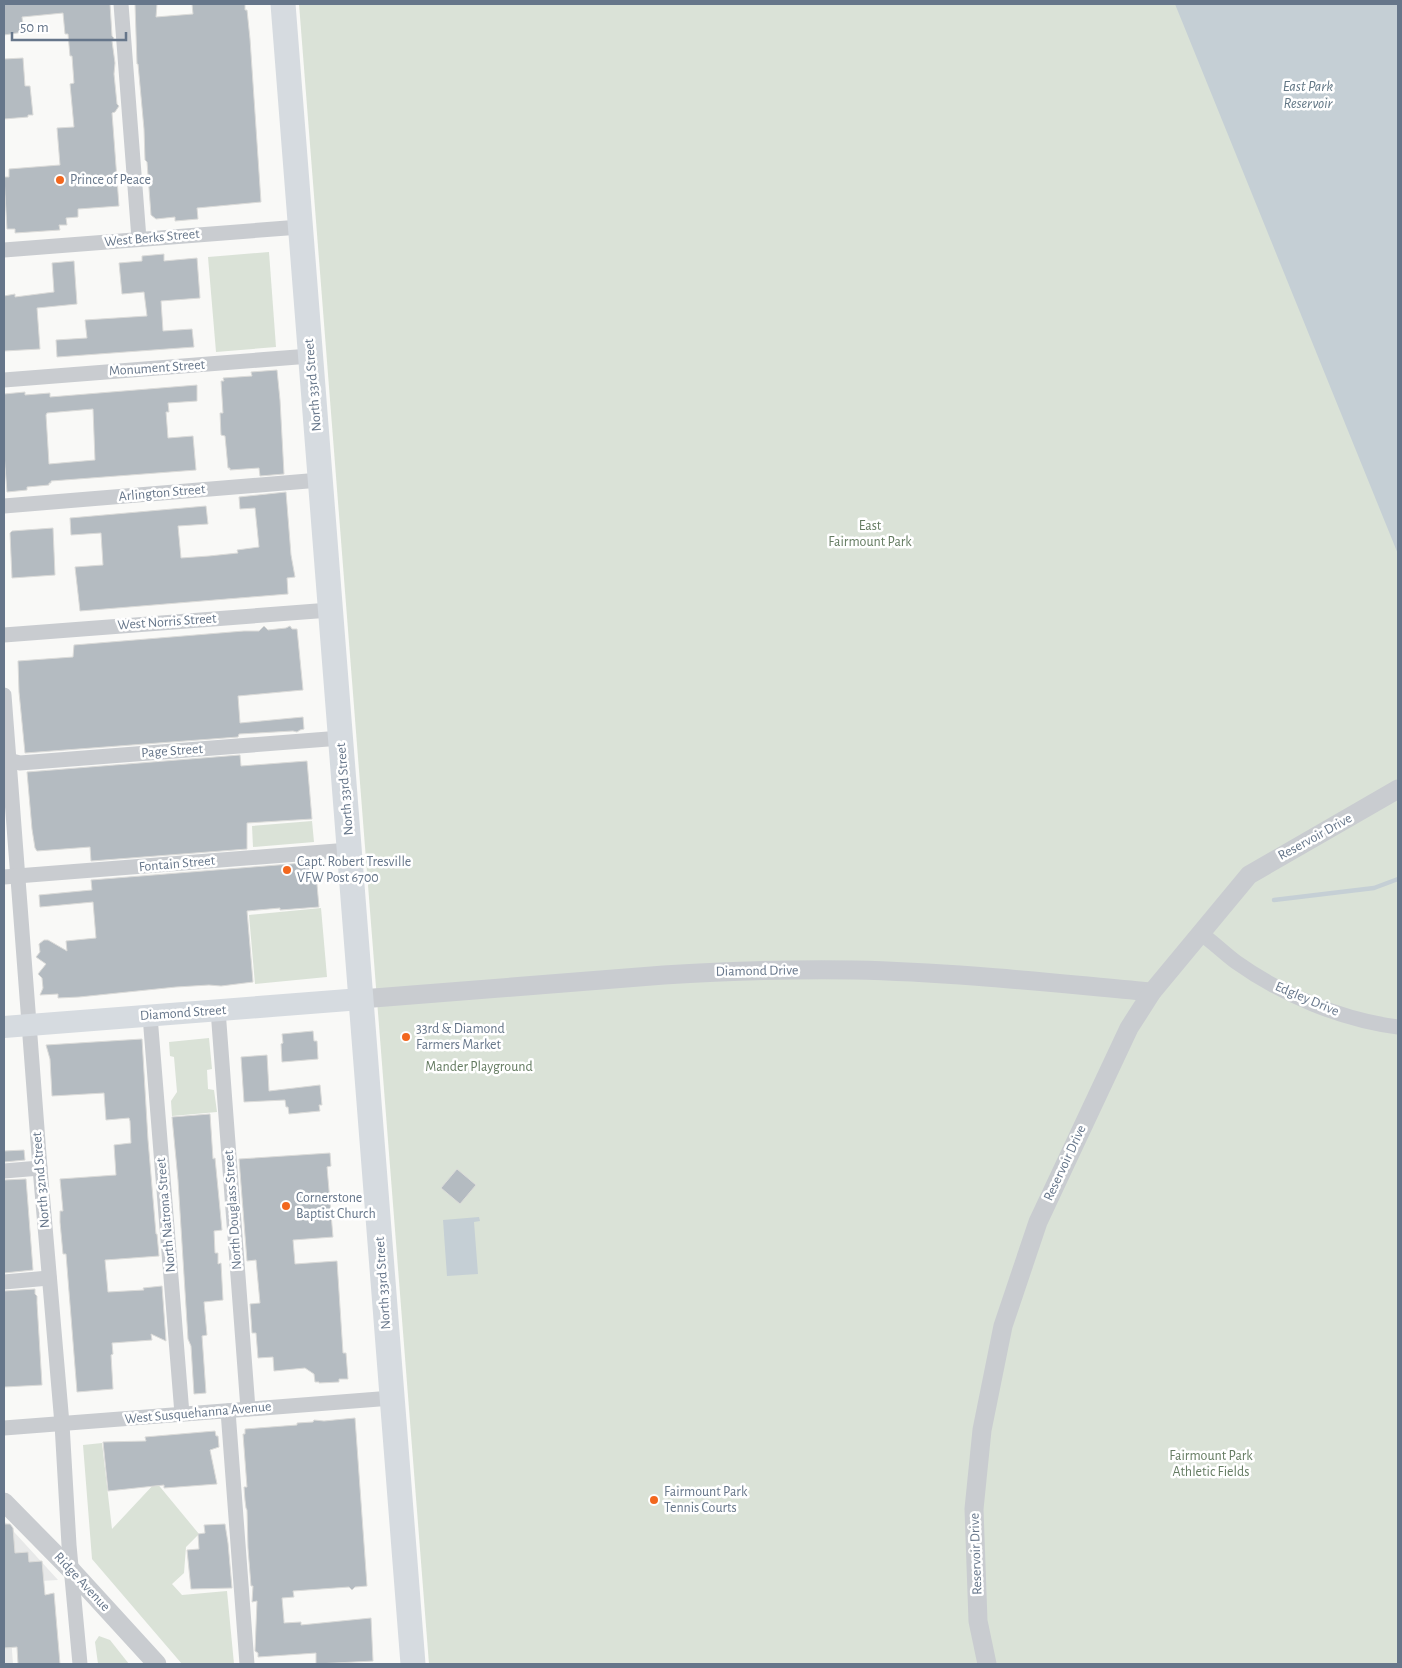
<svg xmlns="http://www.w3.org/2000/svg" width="1402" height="1668" viewBox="0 0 1402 1668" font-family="'Alegreya Sans',sans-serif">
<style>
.built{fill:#e7e8e8}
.green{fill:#dae2d7}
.water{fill:#c5cfd5}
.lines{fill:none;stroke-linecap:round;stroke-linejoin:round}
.stream{stroke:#c5cfd5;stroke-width:4.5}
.building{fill:#b4bbc1;stroke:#dbdbd9;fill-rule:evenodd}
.minor{stroke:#c9ccd0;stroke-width:15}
.tertiary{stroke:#c9ccd0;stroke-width:19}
.secondary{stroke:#d6dbe0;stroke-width:22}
.primary{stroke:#d6dbe0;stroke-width:25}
.poi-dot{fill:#f2671e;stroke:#fff;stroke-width:2}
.labels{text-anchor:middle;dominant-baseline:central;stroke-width:5;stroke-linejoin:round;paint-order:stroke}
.poi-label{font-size:14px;fill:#66768a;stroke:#fff;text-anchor:start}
.street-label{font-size:14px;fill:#66768a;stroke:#fff}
.park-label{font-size:14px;fill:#647b61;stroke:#fff}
.water-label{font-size:15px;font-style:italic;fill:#627785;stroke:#fff}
</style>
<rect width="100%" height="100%" fill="#f9f9f7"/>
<polygon class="built" points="4,1521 58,1580 7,1583 13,1664 4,1664"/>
<g class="green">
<polygon points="299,4 1398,4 1398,1664 429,1664"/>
<polygon points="269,252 276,347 216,352 208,257"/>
<polygon points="312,821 314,842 253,847 252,826"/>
<polygon points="321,908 327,977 255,984 249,915"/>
<polygon points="209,1038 212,1069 207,1070 208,1089 214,1090 217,1112 172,1116 171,1101 177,1092 174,1057 170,1056 169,1042"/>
<polygon points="102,1443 112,1529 156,1482 199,1534 186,1547 184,1573 172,1584 182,1595 227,1591 234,1664 182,1664 92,1559 83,1445"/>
<polygon points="99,1636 110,1640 129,1664 98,1664 95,1642"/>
</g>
<g class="water">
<polygon points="1175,4 1398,4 1398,554"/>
<polygon points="479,1217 480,1221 474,1222 478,1274 447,1276 443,1220"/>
</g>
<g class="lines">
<polyline class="stream" points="1274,900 1374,888 1398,879"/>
</g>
<g class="building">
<polygon points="4,4 110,4 112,36 114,38 112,41 115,63 114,74 117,104 119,106 115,112 112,113 119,206 78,209 78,217 66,218 67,225 59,225 60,230 15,233 15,229 7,229 4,177 9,177 9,169 60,165 57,128 74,127 70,84 74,83 72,56 70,56 68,34 65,34 63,13 22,17 24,32 4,35"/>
<polygon points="135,4 157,4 156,17 193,14 192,4 245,4 245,10 247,10 250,39 261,202 197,208 198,219 175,221 175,217 156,219 151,215 147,162 145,160 144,129 138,64 137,64"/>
<polygon points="23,58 25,86 30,86 33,115 28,115 28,117 4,119 4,59"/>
<polygon points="164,254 164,261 197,258 200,298 161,301 163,331 192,329 194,347 57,357 56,340 87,338 85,320 147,316 144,292 122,294 119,263 142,261 142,256"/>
<polygon points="74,261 77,304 37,308 40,349 4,351 4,296 15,294 15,297 54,292 52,263"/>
<polygon points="277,370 280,400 284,474 260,476 259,468 230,470 230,468 228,468 225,436 221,435 220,413 223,413 221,381 224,381 223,378 252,376 251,372"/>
<path d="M197,385V401L168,403L169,412H166L168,438L193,436L196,470L51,481V483H49V485L27,487V490L7,492L4,454V394L25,392V395L50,393V397ZM93,409L95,460L49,464L46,415L47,413Z"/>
<polygon points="286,492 291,555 295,577 287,578 288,594 80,611 75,567 103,565 101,533 71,535 70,518 206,506 208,524 178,526 181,558 209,556 238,553 237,550 259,547 255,508 240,509 239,497"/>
<polygon points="53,528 55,575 12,578 10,533 12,531"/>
<polygon points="264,626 268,630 286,628 290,626 292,629 297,629 303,690 238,696 240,723 303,717 304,729 300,730 297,732 293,731 239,734 238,737 25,753 19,692 18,661 73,657 74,645 244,631 259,631"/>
<polygon points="240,755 241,766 307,761 312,819 247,823 247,849 91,861 90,847 37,851 35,848 32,829 27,772"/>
<polygon points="315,862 319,907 280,910 280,908 247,911 253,982 221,986 209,985 176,987 79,997 58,998 58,994 40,995 43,988 42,978 38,974 46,964 36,957 40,952 39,944 44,940 48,940 67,951 66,941 96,938 93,902 40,907 39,895 92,890 91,880"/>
<polygon points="313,1031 314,1041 317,1041 318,1059 282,1062 281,1044 283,1043 282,1034"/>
<polygon points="142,1039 148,1140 156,1234 157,1234 159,1256 105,1260 108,1292 144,1290 143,1288 162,1286 166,1341 151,1334 152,1340 112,1343 113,1354 111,1355 113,1389 77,1392 66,1254 63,1254 60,1222 60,1211 63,1211 60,1179 116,1175 114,1145 131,1143 130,1121 129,1118 106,1120 104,1093 52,1096 50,1059 46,1045"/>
<polygon points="267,1055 269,1091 320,1085 322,1105 319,1105 320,1111 289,1114 288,1107 286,1107 285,1100 244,1102 241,1057"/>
<polygon points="210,1114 213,1159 215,1158 222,1230 214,1231 215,1253 218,1253 218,1264 221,1263 223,1300 204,1302 207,1335 202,1336 206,1393 194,1394 191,1346 188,1339 178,1180 172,1117"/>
<polygon points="24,1150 25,1160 4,1162 4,1151"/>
<polygon points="330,1153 331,1166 327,1167 333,1237 293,1240 295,1264 337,1261 343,1353 346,1353 348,1379 339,1379 339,1382 319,1383 319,1382 315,1382 314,1374 305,1368 274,1371 273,1357 258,1358 256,1333 252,1333 250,1304 260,1303 256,1260 247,1261 239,1159"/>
<polygon points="457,1169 476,1185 460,1204 441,1188"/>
<polygon points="26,1179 33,1270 4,1273 4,1180"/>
<polygon points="35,1289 35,1294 37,1296 37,1303 42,1385 4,1387 4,1291"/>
<polygon points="355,1418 367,1586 355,1587 352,1590 349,1587 293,1591 294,1597 282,1598 284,1621 284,1623 301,1622 301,1625 371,1618 373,1661 316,1664 316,1653 258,1657 258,1653 255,1651 257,1601 252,1602 253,1586 251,1586 248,1548 247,1510 246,1508 245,1500 244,1487 247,1487 243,1434 245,1434 245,1429 297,1425 297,1423 313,1422 314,1420 324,1421"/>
<polygon points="215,1431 216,1436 218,1436 219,1447 210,1450 217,1484 164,1488 164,1485 108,1491 103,1442 146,1441 145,1437"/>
<polygon points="4,1524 10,1524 13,1528 15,1553 28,1552 29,1562 42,1561 45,1595 54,1593 60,1664 18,1664 17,1647 4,1648"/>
<polygon points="225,1524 228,1543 232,1588 191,1589 187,1550 199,1549 198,1534 205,1533 204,1525"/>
</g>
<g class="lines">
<g class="minor">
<polyline points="121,4 139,239"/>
<polyline points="4,250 300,227"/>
<polyline points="4,380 310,356"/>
<polyline points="4,506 320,480"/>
<polyline points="4,635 330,610"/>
<polyline points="4,695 40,1168 62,1424 69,1545 80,1664"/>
<polyline points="4,759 20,763 341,738"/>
<polyline points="4,877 349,850"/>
<path d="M1200,933C1213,942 1224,953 1236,962C1282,995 1342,1020 1398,1027"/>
<polyline points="218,1010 248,1409"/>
<polyline points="150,1016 182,1414"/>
<polyline points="4,1171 40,1168"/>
<polyline points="4,1282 49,1278"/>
<polyline points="228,1411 247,1664"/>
<polyline points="4,1428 392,1398"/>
</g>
<g class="tertiary">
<path d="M361,999L664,975C727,971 790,969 854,970C953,972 1053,983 1152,992"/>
<polyline points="4,1502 72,1571 157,1664"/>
<polyline points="987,1664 978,1621 974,1509 982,1430 1003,1326 1038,1222 1129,1028 1152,992 1249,875 1398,789"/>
</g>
<polyline class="secondary" points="4,1027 361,999"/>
<polyline class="primary" points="283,4 413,1664"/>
</g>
<g class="poi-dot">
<circle cx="60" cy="180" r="5"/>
<circle cx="287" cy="870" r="5"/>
<circle cx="406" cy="1037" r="5"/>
<circle cx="286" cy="1206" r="5"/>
<circle cx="654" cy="1500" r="5"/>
</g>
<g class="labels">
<g class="poi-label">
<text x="70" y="180">Prince of Peace</text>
<text x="297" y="862">Capt. Robert Tresville<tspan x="297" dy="16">VFW Post 6700</tspan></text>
<text x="416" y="1029">33rd &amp; Diamond<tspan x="416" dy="16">Farmers Market</tspan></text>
<text x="296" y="1198">Cornerstone<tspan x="296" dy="16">Baptist Church</tspan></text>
<text x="664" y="1492">Fairmount Park<tspan x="664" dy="16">Tennis Courts</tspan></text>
</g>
<g class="street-label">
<text transform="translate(152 238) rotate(-5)">West Berks Street</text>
<text transform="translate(157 368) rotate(-4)">Monument Street</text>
<text transform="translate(313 385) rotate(-95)">North 33rd Street</text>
<text transform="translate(162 493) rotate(-5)">Arlington Street</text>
<text transform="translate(167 622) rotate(-4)">West Norris Street</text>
<text transform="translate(172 751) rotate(-4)">Page Street</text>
<text transform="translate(345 789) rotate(-95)">North 33rd Street</text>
<text transform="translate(1315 837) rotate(-29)">Reservoir Drive</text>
<text transform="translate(177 864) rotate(-5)">Fontain Street</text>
<text transform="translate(757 971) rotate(-1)">Diamond Drive</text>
<text transform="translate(1307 999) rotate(23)">Edgley Drive</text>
<text transform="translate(183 1013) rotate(-4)">Diamond Street</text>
<text transform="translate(1065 1163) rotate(-65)">Reservoir Drive</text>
<text transform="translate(41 1180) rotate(-95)">North 32nd Street</text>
<text transform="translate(233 1210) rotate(-94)">North Douglass Street</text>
<text transform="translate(166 1215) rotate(-95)">North Natrona Street</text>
<text transform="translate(383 1283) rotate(-94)">North 33rd Street</text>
<text transform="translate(198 1413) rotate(-5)">West Susquehanna Avenue</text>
<text transform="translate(976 1554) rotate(-92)">Reservoir Drive</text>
<text transform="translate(82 1582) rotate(47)">Ridge Avenue</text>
</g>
<g class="park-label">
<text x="870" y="526">East<tspan x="870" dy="16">Fairmount Park</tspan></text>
<text x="479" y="1067">Mander Playground</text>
<text x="1211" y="1456">Fairmount Park<tspan x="1211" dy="16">Athletic Fields</tspan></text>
</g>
<g class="water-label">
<text x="1308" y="86">East Park<tspan x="1308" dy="17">Reservoir</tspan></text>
</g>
</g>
<rect width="1402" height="1668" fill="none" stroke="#66768a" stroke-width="10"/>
<path d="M12 32v8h114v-8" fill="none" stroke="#66768a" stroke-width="2.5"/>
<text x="20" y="32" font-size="15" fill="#66768a" stroke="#ffffff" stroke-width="4" paint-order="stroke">50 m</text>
</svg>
